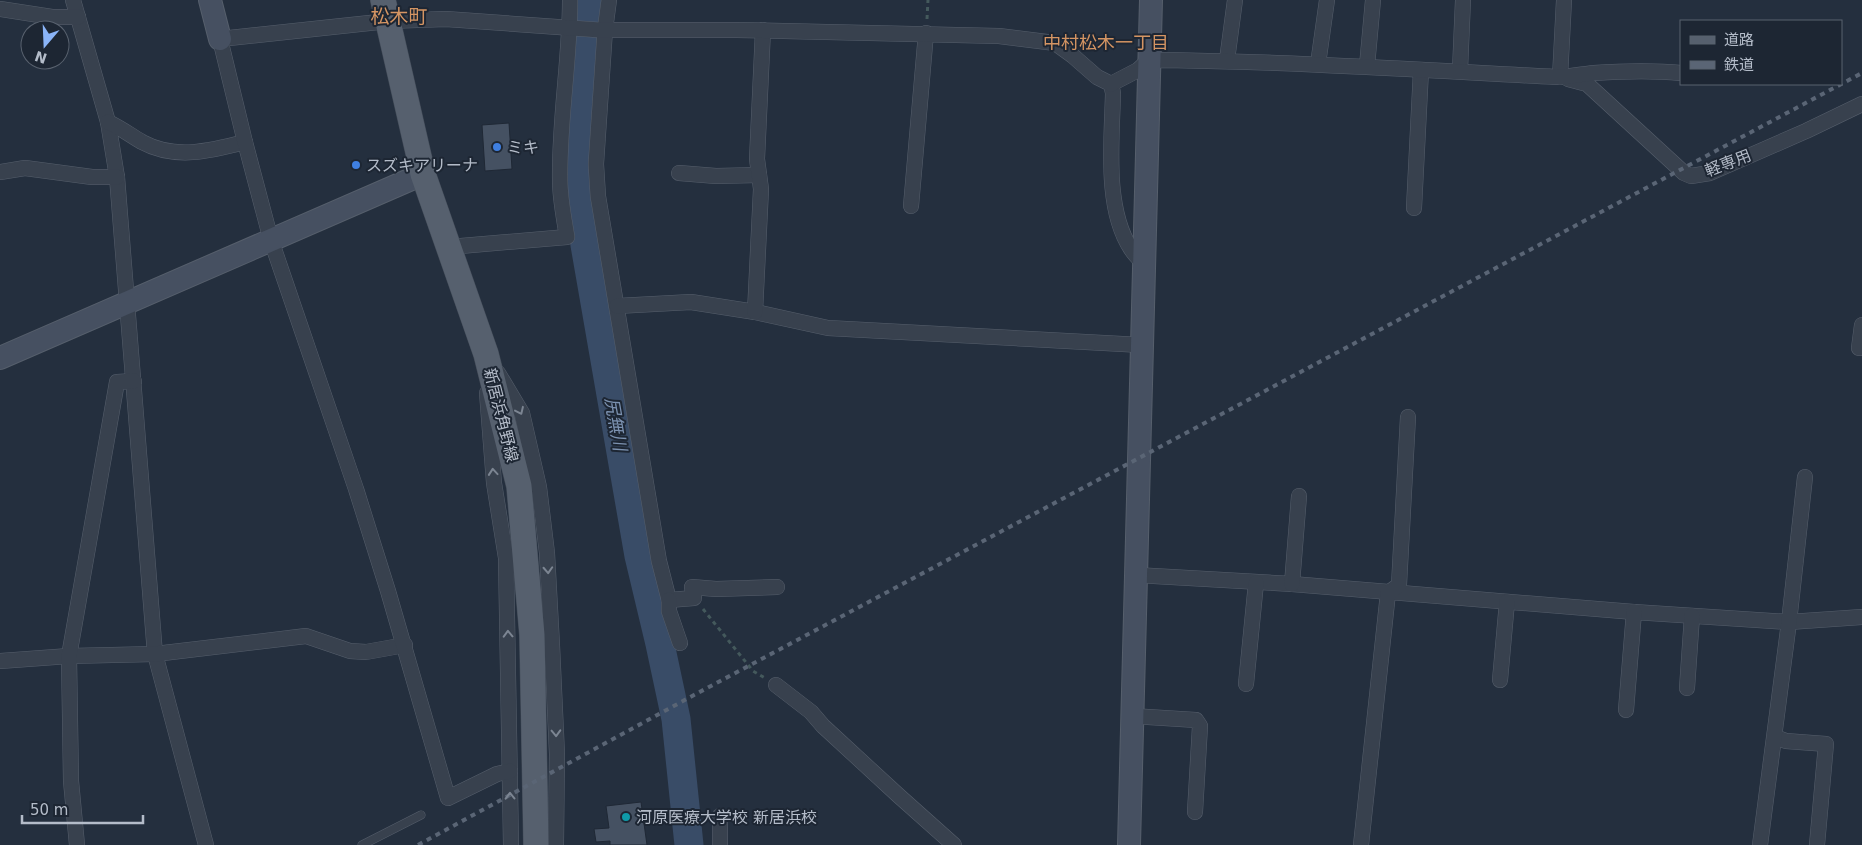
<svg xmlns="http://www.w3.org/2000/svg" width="1862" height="845" viewBox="0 0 1862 845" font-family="'DejaVu Sans','Noto Sans JP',sans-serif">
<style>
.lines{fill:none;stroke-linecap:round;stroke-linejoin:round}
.river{stroke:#394c67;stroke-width:29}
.building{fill:#455162;stroke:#1f2835}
.lane-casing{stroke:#565f6c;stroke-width:9}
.street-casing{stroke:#565f6c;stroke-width:16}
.secondary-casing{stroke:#565f6c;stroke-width:24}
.primary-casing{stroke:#414a57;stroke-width:26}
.path{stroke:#44595c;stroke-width:3;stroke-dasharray:4 4;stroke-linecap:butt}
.lane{stroke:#38414e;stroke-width:8}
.street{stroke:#38414e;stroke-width:15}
.secondary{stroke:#465061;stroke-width:22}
.primary{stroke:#56606e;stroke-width:25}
.rail{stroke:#5a6575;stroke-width:4;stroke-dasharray:5 5;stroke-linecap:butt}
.oneway{stroke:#7c8592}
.shop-dot{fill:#3f7fe0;stroke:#1d2633;stroke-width:2}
.culture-dot{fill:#0f9aa8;stroke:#1d2633;stroke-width:2}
.labels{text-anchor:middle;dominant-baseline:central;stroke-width:4;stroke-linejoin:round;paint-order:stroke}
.poi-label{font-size:16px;fill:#b4bcc9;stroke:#1d2633;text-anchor:start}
.street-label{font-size:16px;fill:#b4bcc9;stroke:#1d2633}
.neighbourhood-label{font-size:18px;fill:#d59563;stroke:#1d2633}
.water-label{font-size:18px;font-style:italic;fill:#7c92b1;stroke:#1d2633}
.quarter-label{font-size:19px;fill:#d59563;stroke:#1d2633}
</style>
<rect width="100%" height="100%" fill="#242f3e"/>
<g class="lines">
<polyline class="river" points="587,0 577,177 585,245 639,556 660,644 676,719 689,845"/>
</g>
<g class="building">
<polygon points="509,123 512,169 485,171 482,125"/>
<polygon points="641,802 647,845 610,845 610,841 596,842 594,829 609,828 606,806"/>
</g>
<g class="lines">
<defs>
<polyline id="lane" points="362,845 421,815"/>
<g id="street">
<polyline points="73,0 108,122 117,177 155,654 206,845"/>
<polyline points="609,0 605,30 596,164 598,196 659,561 669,600 694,598 692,587 716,589 777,587"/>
<polyline points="0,9 52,17 78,17"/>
<polyline points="1227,60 1235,0"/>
<polyline points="1318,64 1327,0"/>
<polyline points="1367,66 1373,0"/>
<polyline points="1460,70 1463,0"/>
<polyline points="1560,77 1564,0"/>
<polyline points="1568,79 1587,84 1684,173 1691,176 1710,173 1806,131 1862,104"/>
<path d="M1111,84L1113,93C1112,140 1104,208 1131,249C1134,254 1139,259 1144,264"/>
<path d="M108,122C121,128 130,135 142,142C175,160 210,151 245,142"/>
<polyline points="0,172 25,168 92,177 117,177"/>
<polyline points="679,173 716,176 759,175"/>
<polyline points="911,206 926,33"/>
<polyline points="1414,208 1421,70"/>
<path d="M449,247L567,237C564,218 560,199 560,180C559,120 570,60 570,0"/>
<polyline points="617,306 691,302 755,312 828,328 1141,345"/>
<polyline points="755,312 761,189 757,159 763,30"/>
<polyline points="1862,325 1859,348 1862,348"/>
<polyline points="498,373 522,413 539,487 547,553 552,645 557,754 556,845"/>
<polyline points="487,393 494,483 506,558 511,845"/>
<polyline points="1136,575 1292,584 1634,612 1789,622 1862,617"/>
<polyline points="1292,584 1299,496"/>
<polyline points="669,600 669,611 680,643"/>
<polyline points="0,661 69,656 155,654 306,636 350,651 366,652 405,645"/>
<polyline points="1500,680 1507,602"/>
<polyline points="1246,684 1256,583"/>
<polyline points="776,685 811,712 823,726 899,796 954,845"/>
<polyline points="1687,688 1692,616"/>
<polyline points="1626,710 1634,612"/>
<polyline points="1132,716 1196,720 1200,726 1195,812"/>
<polyline points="1775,737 1786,741 1826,744 1817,845"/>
<path d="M510,771L497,774L448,798L388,591L356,489L271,240L245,142L220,39L388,21L446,19L600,30H737L999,36L1055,43L1073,56L1097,77L1111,84L1138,70L1149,60C1285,61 1421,70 1556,77C1569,77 1582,74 1594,73C1623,71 1651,70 1681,73"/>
<polyline points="77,845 71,781 69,656 117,382 134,381"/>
<polyline points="720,845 720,816"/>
<polyline points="1361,845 1388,593 1399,585 1408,417"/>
<polyline points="1760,845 1789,622 1805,477"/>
</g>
<g id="secondary">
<polyline points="210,0 220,39"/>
<polyline points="0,358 423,174"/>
<polyline points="1129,845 1151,0"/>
</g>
<polyline id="primary" points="383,0 423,174 486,354 519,486 532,635 536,845"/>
</defs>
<use href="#lane" class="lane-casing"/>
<use href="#street" class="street-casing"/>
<use href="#secondary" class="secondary-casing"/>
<use href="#primary" class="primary-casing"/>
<g class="path">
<polyline points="927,19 928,0"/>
<polyline points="703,609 753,671 765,678"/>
</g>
<use href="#lane" class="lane"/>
<use href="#street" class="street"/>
<use href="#secondary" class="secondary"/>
<use href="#primary" class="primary"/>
<polyline class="rail" points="418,845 694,695 1862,73"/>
</g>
<defs><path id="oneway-chevron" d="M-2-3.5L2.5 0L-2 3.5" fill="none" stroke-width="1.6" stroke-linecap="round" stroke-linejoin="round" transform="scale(1.25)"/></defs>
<g class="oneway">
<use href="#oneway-chevron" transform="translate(520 411) rotate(65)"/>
<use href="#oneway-chevron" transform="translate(493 472) rotate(-95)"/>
<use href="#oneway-chevron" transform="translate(548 570) rotate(87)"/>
<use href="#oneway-chevron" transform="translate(508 634) rotate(-92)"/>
<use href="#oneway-chevron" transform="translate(556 733) rotate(88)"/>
<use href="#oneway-chevron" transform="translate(510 796) rotate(-91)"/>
</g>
<g class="shop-dot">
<circle cx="497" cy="147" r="5"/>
<circle cx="356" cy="165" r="5"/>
</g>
<circle class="culture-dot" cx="626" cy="817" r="5"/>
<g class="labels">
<g class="poi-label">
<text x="507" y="147">ミキ</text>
<text x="366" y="165">スズキアリーナ</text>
<text x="636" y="817">河原医療大学校 新居浜校</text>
</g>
<g class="street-label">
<text transform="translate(1728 163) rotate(-21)">軽専用</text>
<text transform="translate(501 415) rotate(76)">新居浜角野線</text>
</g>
<g class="neighbourhood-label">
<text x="1106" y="42">中村松木一丁目</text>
</g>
<g class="water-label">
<text transform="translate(616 424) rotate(80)">尻無川</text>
</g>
<g class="quarter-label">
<text x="399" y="16">松木町</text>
</g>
</g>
<rect x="1680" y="20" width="162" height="65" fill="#1d2633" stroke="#59626f"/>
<rect x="1690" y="36" width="25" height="8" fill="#56606e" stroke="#59626f"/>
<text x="1724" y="45" font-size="15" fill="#b4bcc9">道路</text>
<rect x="1690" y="61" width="25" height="8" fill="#5a6575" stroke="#59626f"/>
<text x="1724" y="70" font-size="15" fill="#b4bcc9">鉄道</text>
<g transform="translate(45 45) rotate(199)"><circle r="24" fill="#1d2633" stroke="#59626f"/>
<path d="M0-4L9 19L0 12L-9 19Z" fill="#8ab4f8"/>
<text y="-8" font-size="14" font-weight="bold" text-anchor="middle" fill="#b4bcc9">N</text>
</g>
<path d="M22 815v8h121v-8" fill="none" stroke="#b4bcc9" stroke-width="2.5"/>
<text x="30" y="815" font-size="15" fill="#b4bcc9" stroke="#1d2633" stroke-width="4" paint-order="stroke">50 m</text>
</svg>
